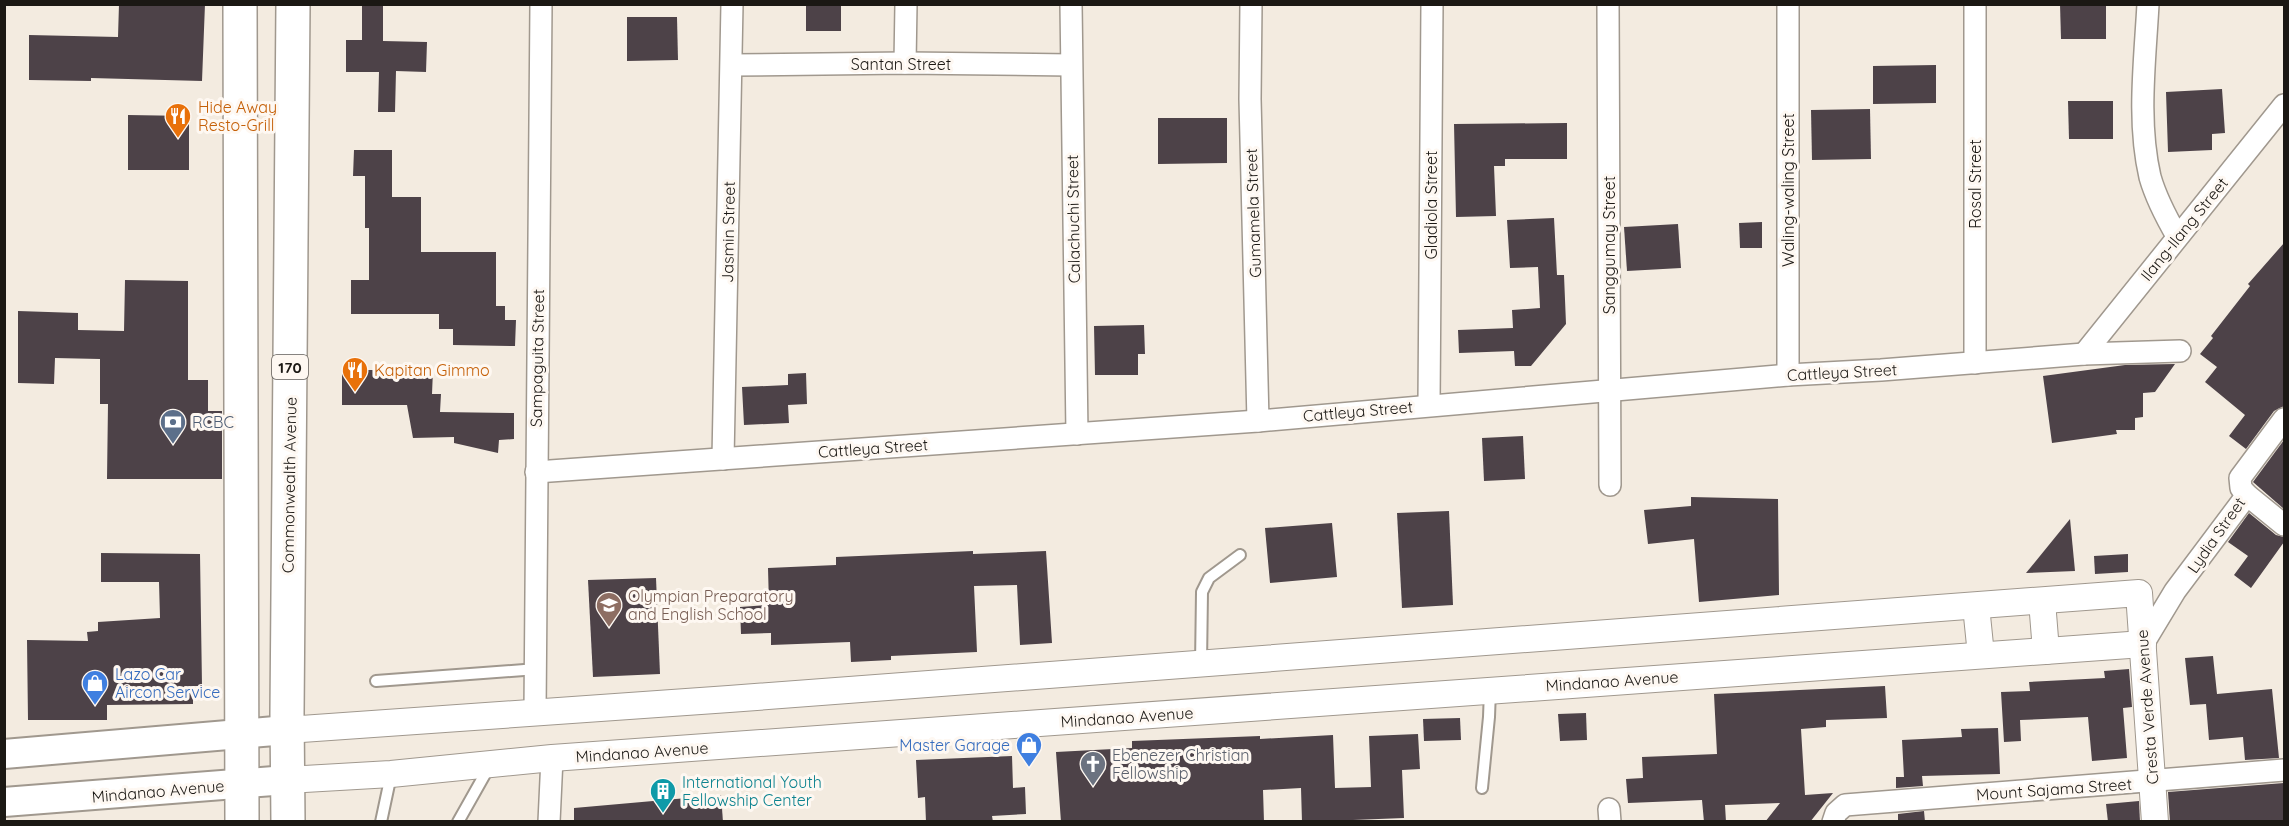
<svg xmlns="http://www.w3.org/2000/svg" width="2289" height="826" font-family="Quicksand,sans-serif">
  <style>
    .building { fill: #4d4248 }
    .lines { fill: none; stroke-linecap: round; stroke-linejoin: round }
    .service-casing { stroke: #a0988e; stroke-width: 14 }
    .minor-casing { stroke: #a0988e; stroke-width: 24 }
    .tertiary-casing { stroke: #a0988e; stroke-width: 28 }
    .secondary-casing { stroke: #a0988e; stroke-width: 32 }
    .primary-casing { stroke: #a0988e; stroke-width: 36 }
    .service { stroke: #fff; stroke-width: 10 }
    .minor { stroke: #fff; stroke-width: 21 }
    .tertiary { stroke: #fff; stroke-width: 26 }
    .secondary { stroke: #fff; stroke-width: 28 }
    .primary { stroke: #fff; stroke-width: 33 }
    .labels { text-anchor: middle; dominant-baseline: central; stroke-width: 6; stroke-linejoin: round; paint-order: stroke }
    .shield { fill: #fef8f2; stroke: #5f5b57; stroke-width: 1.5 }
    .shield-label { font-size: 15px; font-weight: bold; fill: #1b1814 }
    .street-label { font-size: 16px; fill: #1b1814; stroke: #fef8f2 }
    .food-label { font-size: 16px; fill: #c56008; stroke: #fef8f2; text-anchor: start }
    .service-label { font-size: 16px; fill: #4e5e75; stroke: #fef8f2; text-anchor: start }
    .education-label { font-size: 16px; fill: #785e54; stroke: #fef8f2; text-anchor: start }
    .shop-label { font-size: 16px; fill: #366cbe; stroke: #fef8f2; text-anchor: start }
    .worship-label { font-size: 16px; fill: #5b616d; stroke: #fef8f2; text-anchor: start }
    .culture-label { font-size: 16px; fill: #0d838f; stroke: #fef8f2; text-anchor: start }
  </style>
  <rect width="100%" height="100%" fill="#f3ebe0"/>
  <g class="building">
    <polygon points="119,4 205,4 202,81 91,78 91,81 29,80 29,35 118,37"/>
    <polygon points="362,4 383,4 383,41 427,42 426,72 396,71 395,112 378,112 379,72 346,72 346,40 362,40"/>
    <rect x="806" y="4" width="35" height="27"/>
    <polygon points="2060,4 2106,4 2106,39 2061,39"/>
    <polygon points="627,17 677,17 678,60 627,61"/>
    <polygon points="1936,65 1936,103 1873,104 1873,66"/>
    <polygon points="2222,89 2225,133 2212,134 2212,150 2168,152 2166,92"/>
    <polygon points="2068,101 2113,101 2113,139 2069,139"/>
    <polygon points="1870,109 1871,159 1812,160 1811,110"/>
    <polygon points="128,115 189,116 189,170 128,170"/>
    <polygon points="1158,118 1227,118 1227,163 1158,164"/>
    <polygon points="1567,123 1567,159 1505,159 1505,166 1494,166 1496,216 1456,217 1454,124"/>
    <polygon points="354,150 392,150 392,197 421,197 421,252 496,252 496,306 505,306 505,320 516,320 515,346 453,345 453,329 439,329 439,314 351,314 351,280 369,280 369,228 365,228 365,176 353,176"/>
    <polygon points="1554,218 1557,275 1564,275 1566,324 1531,366 1515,366 1514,351 1459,353 1458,330 1513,328 1512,310 1540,308 1538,267 1510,268 1507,220"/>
    <polygon points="1762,222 1762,248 1740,248 1739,223"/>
    <polygon points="1678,224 1681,268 1627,271 1624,227"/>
    <polygon points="2284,243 2284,406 2274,411 2246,449 2229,436 2245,415 2205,382 2217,367 2200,354 2213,338 2211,336 2250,286 2248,284"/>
    <polygon points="125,280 188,281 188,380 208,380 208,411 222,411 222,479 107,479 108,404 100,404 100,359 55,358 54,384 18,383 18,311 78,313 78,330 124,331"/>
    <polygon points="1144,325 1145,354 1138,354 1138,375 1095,375 1094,326"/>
    <polygon points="2175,364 2155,392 2143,393 2143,417 2135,418 2135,430 2116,430 2117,434 2052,443 2043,376 2125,365"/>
    <polygon points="342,370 433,370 432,394 441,394 440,412 514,413 514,439 499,440 498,453 454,443 454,437 413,438 407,405 342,405"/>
    <polygon points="806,373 807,404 788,405 789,423 744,425 742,387 788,385 788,374"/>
    <polygon points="1523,436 1525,479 1484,481 1482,438"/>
    <polygon points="2284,440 2284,509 2253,482"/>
    <polygon points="1691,497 1778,499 1779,595 1699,602 1694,539 1648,544 1644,510 1691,506"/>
    <polygon points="1449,511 1453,605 1402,608 1397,513"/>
    <polygon points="2249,513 2276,535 2284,537 2284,542 2251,588 2234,575 2248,556 2228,542"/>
    <polygon points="2070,519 2075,571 2026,573"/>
    <polygon points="1332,523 1337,577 1270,583 1265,528"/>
    <polygon points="973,551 973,554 1046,551 1052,643 1020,645 1017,585 974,586 977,652 891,656 891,660 851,662 850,642 771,645 771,633 741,634 740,607 769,605 768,568 836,565 836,557"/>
    <polygon points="101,553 200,554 202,686 193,686 193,704 107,705 107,720 28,720 27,640 88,641 87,632 98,631 98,622 160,618 159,582 101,582"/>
    <polygon points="2128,554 2128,572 2095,574 2094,556"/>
    <polygon points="656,578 660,674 593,677 588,580"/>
    <polygon points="2213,656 2217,694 2272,689 2279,758 2245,760 2243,737 2209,740 2206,704 2190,705 2185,658"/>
    <polygon points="2129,669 2132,707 2123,708 2127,758 2092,761 2088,717 2020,720 2021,741 2004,742 2001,692 2030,691 2029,682 2105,678 2104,671"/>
    <polygon points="1885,686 1887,718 1826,720 1826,727 1801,729 1805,795 1833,793 1810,822 1765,822 1780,803 1725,805 1726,822 1704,822 1702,800 1628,803 1626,779 1643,778 1642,757 1717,754 1714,694"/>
    <polygon points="1586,713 1587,740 1560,741 1558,714"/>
    <polygon points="1460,718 1461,740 1424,741 1423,719"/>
    <polygon points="1998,728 2000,774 1922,776 1923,786 1896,788 1896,777 1904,777 1902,740 1962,737 1961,729"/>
    <polygon points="1418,734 1420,769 1402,770 1404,818 1302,822 1301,788 1263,790 1264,822 1061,822 1056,752 1132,748 1132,741 1260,736 1260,739 1333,735 1335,788 1371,787 1369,736"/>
    <polygon points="1012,756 1013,788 1025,787 1026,814 992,816 993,822 926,822 925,797 918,798 916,760"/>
    <polygon points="2284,783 2284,822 2170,822 2168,792"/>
    <polygon points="721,795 723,822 574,822 574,808"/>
    <polygon points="2139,801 2140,822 2108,822 2106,804"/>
    <polygon points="1924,811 1925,822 1898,822 1898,814"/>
  </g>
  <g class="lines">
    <g class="service-casing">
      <g id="service">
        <polyline points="1201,664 1202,592 1209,578 1240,555"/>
        <polyline points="376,681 537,669"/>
        <polyline points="1482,788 1489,717 1490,690"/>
        <polyline points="381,822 391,775"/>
        <polyline points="458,822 489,767"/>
      </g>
    </g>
    <g class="minor-casing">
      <g id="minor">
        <polyline points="1071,4 1077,434"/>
        <polyline points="1251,4 1250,99 1258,421"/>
        <polyline points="1608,4 1610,485"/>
        <polyline points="1788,4 1788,375"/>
        <polyline points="1975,4 1975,363"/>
        <path d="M2148,4c-3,57 -11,117 2,173 6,21 16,40 27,59"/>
        <polyline points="905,63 906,4"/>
        <polyline points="732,65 905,63 1071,65"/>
        <polyline points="2084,354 2284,105"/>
        <polyline points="1429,405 1432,4"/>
        <polyline points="2284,419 2240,478 2241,488 2247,495 2284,525"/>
        <polyline points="723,459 732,4"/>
        <polyline points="536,472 1258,421 1788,375 1881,370 2084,354 2180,351"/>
        <polyline points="2143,644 2175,591 2247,495"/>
        <polyline points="535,712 541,4"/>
        <polyline points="1609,809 1610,822"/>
        <polyline points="549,822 552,758"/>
        <polyline points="1833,822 1836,813 1845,805 2284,770"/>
      </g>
    </g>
    <g class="tertiary-casing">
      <g id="tertiary">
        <polyline points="2042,601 2046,651"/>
        <polyline points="1976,606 1981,655"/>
        <polyline points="287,730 729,699 2139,593 2155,822"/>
        <polyline points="287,780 391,774 552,758 2143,644"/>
      </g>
    </g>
    <g class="secondary-casing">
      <g id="secondary">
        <polyline points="4,754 287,730"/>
        <polyline points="4,802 287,780"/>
      </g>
    </g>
    <g class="primary-casing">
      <g id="primary">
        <polyline points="240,4 242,822"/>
        <polyline points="288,822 287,714 293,4"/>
      </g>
    </g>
    <use href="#service" class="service"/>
    <use href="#minor" class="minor"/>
    <use href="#tertiary" class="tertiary"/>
    <use href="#secondary" class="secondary"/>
    <use href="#primary" class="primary"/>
  </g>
  <defs>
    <g id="restaurant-pin" transform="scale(1.35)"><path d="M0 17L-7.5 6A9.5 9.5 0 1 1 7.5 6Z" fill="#e8710a" stroke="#fef8f2"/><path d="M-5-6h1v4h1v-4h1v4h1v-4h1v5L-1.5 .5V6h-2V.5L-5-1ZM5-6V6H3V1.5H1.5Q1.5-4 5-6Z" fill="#fff"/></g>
    <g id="bank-pin" transform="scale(1.35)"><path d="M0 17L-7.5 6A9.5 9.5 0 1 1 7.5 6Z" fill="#5c6f8a" stroke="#fef8f2"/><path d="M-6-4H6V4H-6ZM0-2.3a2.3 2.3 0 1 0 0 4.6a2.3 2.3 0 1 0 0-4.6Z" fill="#fff"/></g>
    <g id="school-pin" transform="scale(1.35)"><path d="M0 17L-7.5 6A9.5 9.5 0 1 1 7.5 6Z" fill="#8d6e63" stroke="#fef8f2"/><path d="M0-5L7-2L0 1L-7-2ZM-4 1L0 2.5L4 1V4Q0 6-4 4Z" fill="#fff"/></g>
    <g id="shop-pin" transform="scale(1.35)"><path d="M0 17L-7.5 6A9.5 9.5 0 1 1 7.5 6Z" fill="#3f7fe0" stroke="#fef8f2"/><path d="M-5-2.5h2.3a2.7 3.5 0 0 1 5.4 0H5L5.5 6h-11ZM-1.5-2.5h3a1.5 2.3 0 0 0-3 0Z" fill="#fff"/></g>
    <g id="church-pin" transform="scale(1.35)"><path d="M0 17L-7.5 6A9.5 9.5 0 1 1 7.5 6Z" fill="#6b7280" stroke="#fef8f2"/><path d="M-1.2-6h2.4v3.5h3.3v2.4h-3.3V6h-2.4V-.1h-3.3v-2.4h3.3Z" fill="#fff"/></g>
    <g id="building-pin" transform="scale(1.35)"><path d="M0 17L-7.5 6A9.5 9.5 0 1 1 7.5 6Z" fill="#0f9aa8" stroke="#fef8f2"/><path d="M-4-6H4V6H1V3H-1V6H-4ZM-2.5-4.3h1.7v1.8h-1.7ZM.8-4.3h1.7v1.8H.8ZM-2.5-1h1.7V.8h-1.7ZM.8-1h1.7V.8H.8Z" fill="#fff"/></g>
  </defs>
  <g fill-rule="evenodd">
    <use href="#restaurant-pin" x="178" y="116"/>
    <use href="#restaurant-pin" x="355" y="370"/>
    <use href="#bank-pin" x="173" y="422"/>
    <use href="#school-pin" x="609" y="605"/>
    <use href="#shop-pin" x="95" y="683"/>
    <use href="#shop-pin" x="1029" y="745"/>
    <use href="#church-pin" x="1093" y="764"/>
    <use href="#building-pin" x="663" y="791"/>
  </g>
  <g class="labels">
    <rect class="shield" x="272" y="355" width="36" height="24" rx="4.5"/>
    <g class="shield-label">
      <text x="290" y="367">170</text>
    </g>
    <g class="street-label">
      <text x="901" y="64">Santan Street</text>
      <text transform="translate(1975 184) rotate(-90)">Rosal Street</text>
      <text transform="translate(1788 190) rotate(-90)">Waling-waling Street</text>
      <text transform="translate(1431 205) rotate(-90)">Gladiola Street</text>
      <text transform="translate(1253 213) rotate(-92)">Gumamela Street</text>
      <text transform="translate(1073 219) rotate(-91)">Calachuchi Street</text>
      <text transform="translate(2184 229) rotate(-51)">Ilang-Ilang Street</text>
      <text transform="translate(728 232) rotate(-89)">Jasmin Street</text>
      <text transform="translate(1609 245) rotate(-90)">Sanggumay Street</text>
      <text transform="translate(537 358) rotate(-89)">Sampaguita Street</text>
      <text transform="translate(1842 372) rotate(-3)">Cattleya Street</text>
      <text transform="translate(1358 411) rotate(-5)">Cattleya Street</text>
      <text transform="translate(873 448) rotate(-4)">Cattleya Street</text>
      <text transform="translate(289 485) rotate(-89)">Commonwealth Avenue</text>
      <text transform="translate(2216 535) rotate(-55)">Lydia Street</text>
      <text transform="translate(1612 681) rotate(-4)">Mindanao Avenue</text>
      <text transform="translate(2147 707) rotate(-94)">Cresta Verde Avenue</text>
      <text transform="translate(1127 717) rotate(-4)">Mindanao Avenue</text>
      <text transform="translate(642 752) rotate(-4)">Mindanao Avenue</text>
      <text transform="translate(2054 789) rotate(-4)">Mount Sajama Street</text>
      <text transform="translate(158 791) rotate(-5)">Mindanao Avenue</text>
    </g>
    <g class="food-label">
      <text x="198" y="107">Hide Away<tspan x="198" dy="18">Resto-Grill</tspan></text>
      <text x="374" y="370">Kapitan Gimmo</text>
    </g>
    <g class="service-label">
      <text x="192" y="422">RCBC</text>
    </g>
    <g class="education-label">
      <text x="628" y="596">Olympian Preparatory<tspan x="628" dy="18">and English School</tspan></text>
    </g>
    <g class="shop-label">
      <text x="115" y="674">Lazo Car<tspan x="115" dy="18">Aircon Service</tspan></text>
      <text x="1010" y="745" text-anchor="end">Master Garage</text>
    </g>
    <g class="worship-label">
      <text x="1112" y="755">Ebenezer Christian<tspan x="1112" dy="18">Fellowship</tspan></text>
    </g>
    <g class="culture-label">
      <text x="682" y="782">International Youth<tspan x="682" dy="18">Fellowship Center</tspan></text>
    </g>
  </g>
  <rect width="2289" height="826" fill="none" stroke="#1b1814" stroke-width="12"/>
</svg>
